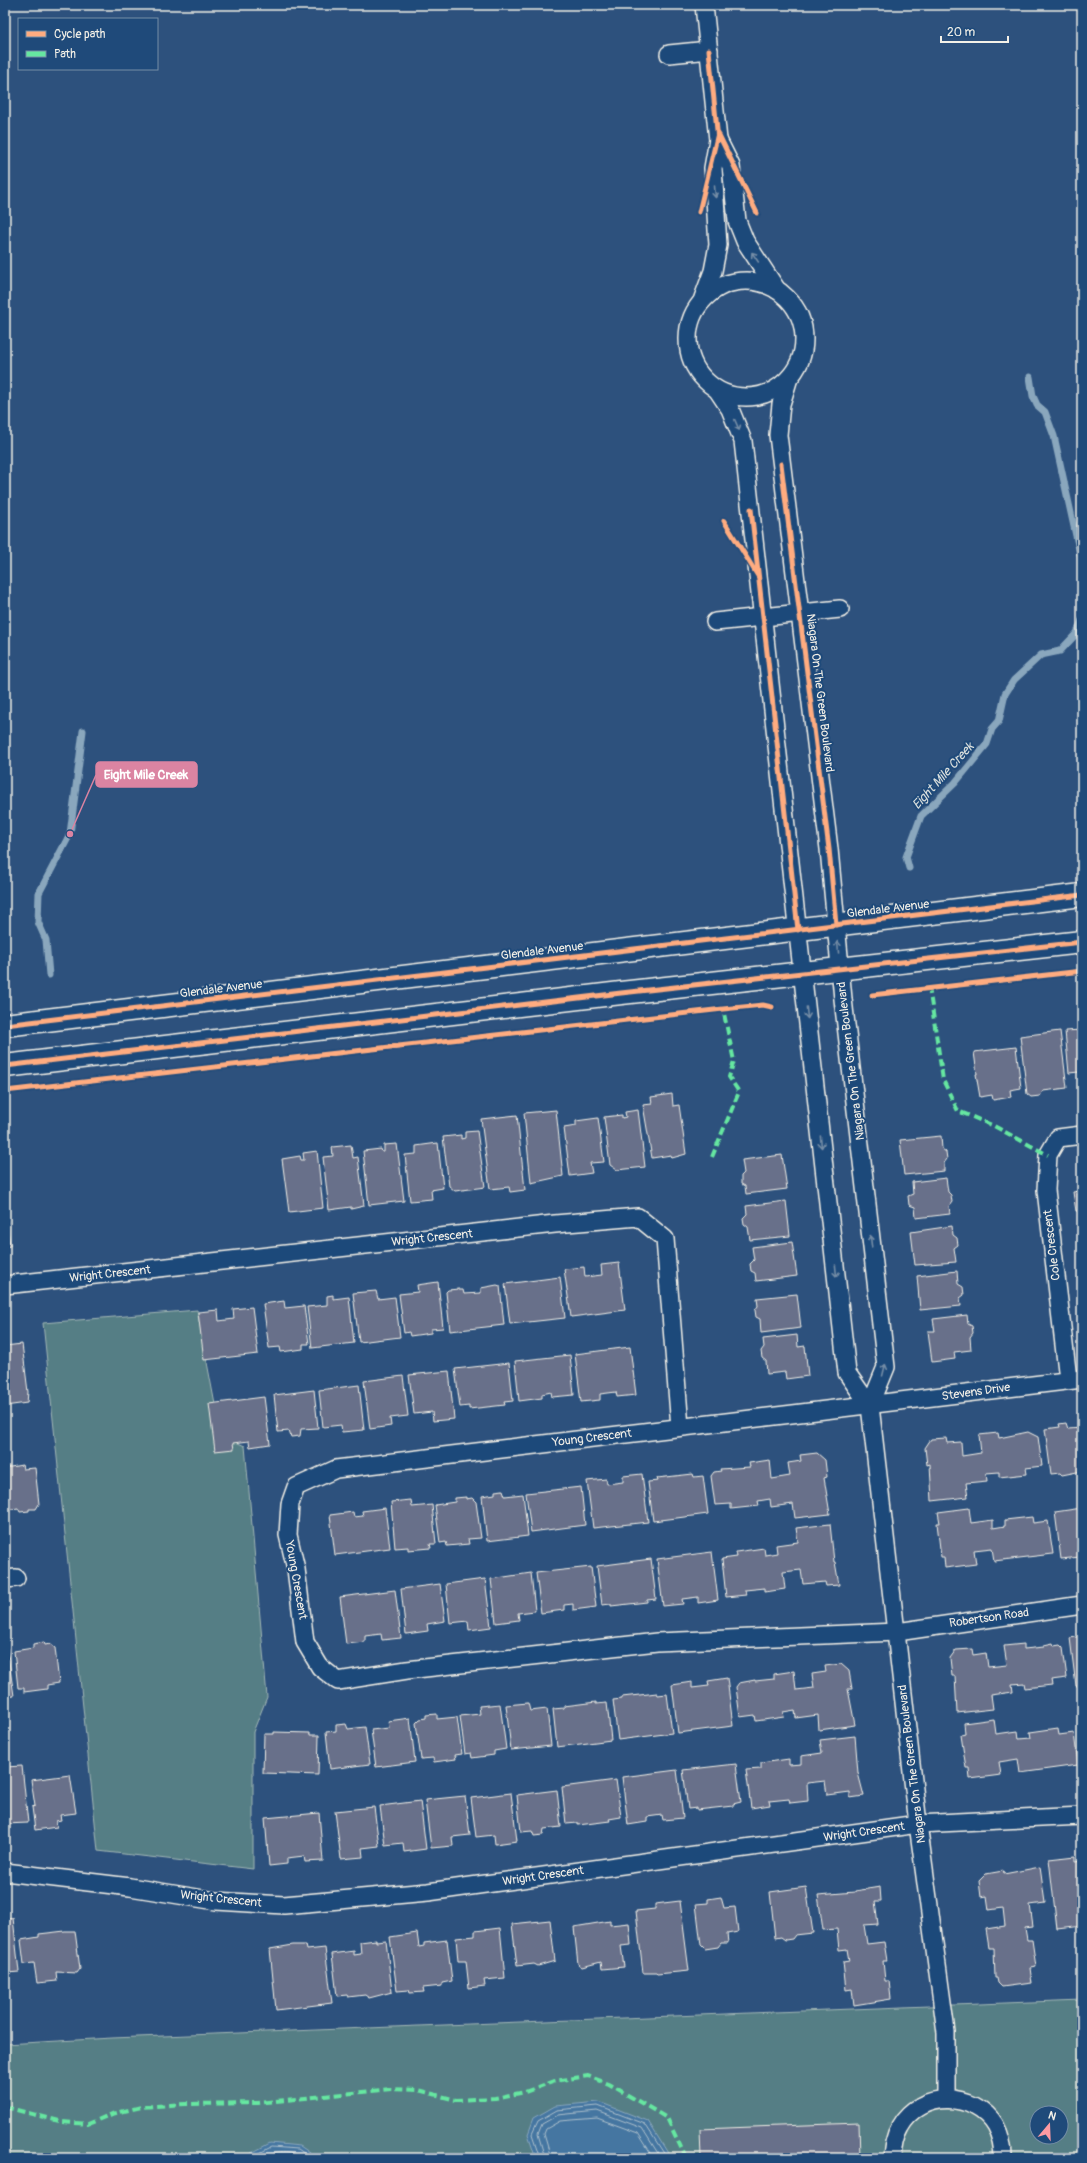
<svg xmlns="http://www.w3.org/2000/svg" width="1087" height="2163" font-family="Pangolin,sans-serif">
  <style>
    .green { fill: #547e85; stroke: #a4b8b6; fill-rule: evenodd }
    .water { fill: #4476a1; stroke: #8aa7bd }
    .lines { fill: none; stroke-linecap: round; stroke-linejoin: round }
    .shore { stroke: #aec0cc; stroke-width: 1 }
    .stream { stroke: #8aa7bd; stroke-width: 7 }
    .building { fill: #676f8a; stroke: #f4f1e8 }
    .minor-casing { stroke: #f4f1e8; stroke-width: 20 }
    .secondary-casing { stroke: #f4f1e8; stroke-width: 25 }
    .minor { stroke: #1f4a7a; stroke-width: 17 }
    .secondary { stroke: #1f4a7a; stroke-width: 22 }
    .quiet { stroke: #66e7a1; stroke-width: 4; stroke-dasharray: 8 4; stroke-linecap: butt }
    .cycleway-casing { stroke: #1f4a7a; stroke-width: 8 }
    .cycleway { stroke: #ffac80; stroke-width: 5 }
    .oneway { stroke: #748da6 }
    .labels { text-anchor: middle; dominant-baseline: central; stroke-width: 4; stroke-linejoin: round; paint-order: stroke }
    .street-label { font-size: 12px; fill: #f4f1e8; stroke: #1f4a7a }
    .water-label { font-size: 13px; font-style: italic; fill: #dadfdd; stroke: #1f4a7a }
    .leader { fill: none; stroke: #db84a2; stroke-width: 1.5 }
    .callout-dot { fill: #db84a2; stroke: #1f4a7a; stroke-width: 1.5 }
    .callout { fill: #db84a2; stroke: #db84a2; stroke-width: 1.5 }
    .callout-label { font-size: 13px; text-anchor: middle; font-weight: bold; fill: #fff }
  </style>
  <rect width="100%" height="100%" fill="#2d517d"/>
  <filter id="ink" filterUnits="userSpaceOnUse"><feTurbulence type="fractalNoise" baseFrequency=".025" numOctaves="2"/><feDisplacementMap in="SourceGraphic" scale="8" xChannelSelector="R" yChannelSelector="G"/><feConvolveMatrix kernelMatrix="1 2 1 2 8 2 1 2 1" color-interpolation-filters="sRGB"/></filter>
  <g filter="url(#ink)">
    <g class="green">
      <polygon points="197,1310 221,1436 245,1446 267,1697 253,1732 253,1869 98,1851 43,1323"/>
      <path d="M1082,2000v158h-1077v-114l107,-6zM1037,2113h24v24h-24z"/>
    </g>
    <g class="water">
      <polygon points="599,2102 648,2121 671,2158 536,2158 528,2134 534,2118 555,2106"/>
      <polygon points="270,2143 300,2146 318,2158 242,2158"/>
    </g>
    <g class="lines">
      <g class="shore">
        <polyline points="250,2158 271,2147 298,2149 311,2158"/>
        <path d="M261,2158c12,-7 29,-8 41,0"/>
        <polyline points="540,2158 532,2134 538,2121 557,2110 598,2106 645,2124 667,2158"/>
        <polyline points="545,2158 538,2134 542,2124 558,2115 597,2111 642,2128 661,2158"/>
        <polyline points="551,2158 544,2134 546,2129 560,2121 597,2118 638,2133 654,2158"/>
      </g>
      <g class="stream">
        <polyline points="1030,377 1033,396 1037,405 1045,412 1054,436 1082,563 1082,575"/>
        <polyline points="909,868 906,857 921,816 955,783 987,744 992,729 999,721 1005,694 1014,680 1041,655 1060,651 1077,633 1082,620"/>
        <polyline points="49,975 46,940 38,922 39,893 70,834 83,731"/>
      </g>
    </g>
    <g class="building">
      <polygon points="1082,1030 1082,1079 1080,1079 1079,1072 1069,1073 1065,1031"/>
      <polygon points="1060,1031 1067,1088 1043,1091 1040,1096 1031,1097 1027,1094 1020,1036"/>
      <polygon points="1016,1047 1021,1088 1010,1090 1011,1097 993,1100 992,1095 980,1097 976,1074 977,1074 974,1052"/>
      <polygon points="672,1094 673,1106 679,1105 686,1154 672,1158 671,1155 652,1158 643,1105 652,1104 651,1097"/>
      <polygon points="556,1110 563,1176 531,1183 524,1113"/>
      <polygon points="638,1110 645,1167 617,1170 610,1165 604,1117 622,1115 622,1118 626,1117 625,1112"/>
      <polygon points="517,1115 525,1190 510,1192 509,1187 490,1189 481,1119"/>
      <polygon points="598,1118 604,1162 590,1163 592,1173 570,1176 564,1128 576,1126 576,1121"/>
      <polygon points="477,1131 485,1187 455,1191 449,1186 443,1137 461,1135 461,1139 465,1138 465,1132"/>
      <polygon points="941,1136 942,1149 946,1152 947,1159 944,1163 944,1171 904,1175 900,1140"/>
      <polygon points="438,1143 443,1188 431,1190 432,1199 410,1201 405,1155 416,1154 416,1146"/>
      <polygon points="397,1144 404,1201 369,1205 363,1151 381,1149 382,1152 384,1152 384,1145"/>
      <polygon points="351,1145 353,1158 358,1157 364,1206 351,1209 351,1207 329,1210 323,1157 333,1156 332,1147"/>
      <polygon points="317,1151 323,1208 289,1212 282,1159 300,1156 301,1160 304,1160 303,1153"/>
      <polygon points="782,1155 787,1189 746,1194 745,1186 741,1184 741,1176 744,1173 742,1160"/>
      <polygon points="946,1178 948,1192 951,1195 952,1202 949,1206 950,1214 916,1218 915,1207 909,1205 908,1196 913,1194 912,1182"/>
      <polygon points="1082,1191 1082,1211 1076,1211 1073,1192"/>
      <polygon points="786,1201 790,1236 750,1240 748,1227 744,1224 743,1218 747,1214 746,1206"/>
      <polygon points="5,1203 10,1246 5,1247"/>
      <polygon points="952,1226 953,1235 957,1238 958,1245 954,1248 956,1262 915,1265 911,1232"/>
      <polygon points="792,1242 797,1276 756,1281 755,1273 751,1271 750,1264 754,1260 752,1247"/>
      <polygon points="619,1263 625,1310 571,1317 564,1269 584,1267 585,1277 602,1275 601,1265"/>
      <polygon points="957,1271 958,1284 963,1287 964,1295 960,1298 961,1306 920,1310 917,1276"/>
      <polygon points="560,1277 565,1318 510,1324 505,1284"/>
      <polygon points="438,1282 443,1328 431,1329 431,1333 410,1336 409,1332 404,1333 399,1294 418,1292 417,1285"/>
      <polygon points="497,1285 500,1286 504,1325 450,1331 446,1292 448,1290 459,1289 459,1290 463,1290 464,1294 481,1293 481,1288"/>
      <polygon points="376,1291 378,1299 395,1297 400,1337 359,1342 353,1293"/>
      <polygon points="797,1294 801,1328 761,1333 760,1319 756,1317 755,1310 758,1306 757,1298"/>
      <polygon points="333,1295 333,1299 349,1297 354,1343 312,1348 307,1307 327,1305 327,1296"/>
      <polygon points="284,1301 285,1308 304,1306 309,1344 303,1344 303,1349 281,1352 280,1347 269,1348 263,1304"/>
      <polygon points="252,1307 258,1354 204,1360 198,1312 218,1310 219,1321 234,1319 233,1309"/>
      <polygon points="967,1315 968,1324 972,1326 973,1333 970,1337 971,1350 954,1352 955,1359 932,1362 928,1331 935,1331 933,1319"/>
      <polygon points="797,1335 798,1347 805,1346 808,1376 786,1379 785,1372 767,1374 766,1361 762,1358 761,1351 764,1347 763,1339"/>
      <polygon points="22,1344 28,1392 27,1403 5,1406 5,1346"/>
      <polygon points="630,1347 636,1395 617,1397 616,1392 600,1394 600,1400 581,1402 575,1354"/>
      <polygon points="570,1355 574,1395 552,1397 551,1392 542,1394 542,1398 519,1401 515,1361"/>
      <polygon points="509,1363 513,1401 504,1402 505,1405 469,1409 469,1406 460,1407 455,1369"/>
      <polygon points="449,1371 454,1419 433,1421 432,1412 414,1414 409,1375"/>
      <polygon points="403,1376 408,1416 390,1418 391,1426 370,1429 364,1381"/>
      <polygon points="359,1385 364,1430 342,1432 341,1425 323,1427 319,1390"/>
      <polygon points="314,1390 318,1428 301,1429 300,1436 291,1437 289,1431 278,1432 274,1395"/>
      <polygon points="264,1397 270,1444 250,1447 249,1441 233,1443 234,1449 215,1451 209,1404"/>
      <polygon points="1066,1423 1068,1429 1082,1428 1082,1471 1062,1475 1060,1473 1051,1474 1045,1429 1060,1427 1059,1424"/>
      <polygon points="1028,1432 1038,1437 1042,1466 1026,1468 1027,1474 999,1477 999,1472 986,1473 987,1481 966,1483 968,1497 932,1501 930,1464 927,1465 925,1448 931,1439 946,1438 947,1443 961,1442 962,1456 981,1453 979,1435 998,1433 999,1438"/>
      <polygon points="817,1453 825,1460 827,1477 824,1478 830,1514 795,1518 793,1504 771,1507 770,1499 758,1501 759,1506 731,1509 731,1504 715,1505 711,1476 714,1472 721,1471 720,1469 750,1467 749,1463 770,1460 772,1479 790,1476 788,1463 801,1461 800,1455"/>
      <polygon points="22,1465 23,1469 35,1468 39,1504 36,1509 29,1509 29,1511 20,1512 18,1508 5,1510 5,1468"/>
      <polygon points="642,1474 648,1522 593,1528 587,1481 606,1479 607,1484 623,1482 623,1476"/>
      <polygon points="693,1474 694,1477 703,1476 708,1514 653,1521 648,1482 658,1481 657,1478"/>
      <polygon points="581,1487 585,1525 531,1532 526,1493"/>
      <polygon points="503,1490 505,1496 523,1494 528,1536 487,1541 482,1496 495,1494 495,1491"/>
      <polygon points="466,1497 466,1499 472,1498 476,1502 481,1538 468,1539 469,1544 447,1546 446,1542 440,1543 435,1505 455,1502 455,1498"/>
      <polygon points="411,1500 412,1507 432,1505 436,1544 430,1544 431,1548 408,1550 408,1547 395,1548 391,1502"/>
      <polygon points="385,1508 390,1548 335,1555 330,1515 353,1512 354,1517 363,1516 362,1511"/>
      <polygon points="969,1508 971,1523 993,1520 993,1528 1005,1526 1005,1520 1032,1517 1033,1523 1048,1521 1053,1554 994,1561 992,1548 974,1550 976,1564 945,1568 944,1557 941,1557 937,1523 940,1523 938,1512"/>
      <polygon points="1082,1508 1082,1551 1079,1551 1080,1557 1061,1559 1055,1512"/>
      <polygon points="830,1524 834,1562 835,1562 839,1585 826,1586 825,1582 803,1584 801,1570 783,1572 785,1589 765,1592 765,1588 745,1590 746,1595 726,1597 722,1559 737,1557 736,1552 764,1548 765,1555 777,1553 776,1545 798,1542 796,1528"/>
      <polygon points="712,1552 718,1600 698,1603 698,1597 682,1599 683,1604 663,1606 657,1559"/>
      <polygon points="651,1559 656,1599 647,1600 647,1602 611,1606 611,1604 602,1605 597,1566"/>
      <polygon points="591,1567 596,1607 573,1610 573,1604 564,1605 564,1610 541,1613 536,1573"/>
      <polygon points="531,1573 535,1611 518,1613 519,1620 496,1623 491,1579"/>
      <polygon points="485,1579 491,1627 469,1630 468,1621 450,1623 446,1584"/>
      <polygon points="440,1584 445,1621 427,1624 428,1631 406,1634 401,1589"/>
      <polygon points="395,1590 401,1638 382,1640 381,1634 365,1636 365,1642 346,1644 340,1597"/>
      <polygon points="1082,1636 1082,1685 1076,1686 1070,1638"/>
      <polygon points="44,1642 45,1645 50,1644 55,1648 59,1683 47,1685 47,1689 24,1692 24,1688 18,1688 14,1651 33,1648 33,1644"/>
      <polygon points="1053,1643 1054,1646 1060,1645 1063,1648 1067,1678 1051,1680 1052,1685 1025,1688 1024,1683 1012,1684 1013,1692 991,1695 993,1709 957,1713 955,1676 952,1676 950,1658 956,1650 972,1649 973,1655 986,1653 988,1667 1007,1665 1004,1646 1024,1644 1024,1649 1044,1647 1044,1645"/>
      <polygon points="7,1648 14,1696 5,1697 5,1649"/>
      <polygon points="841,1664 849,1671 852,1689 848,1689 855,1725 819,1730 818,1715 796,1718 795,1710 783,1712 784,1717 756,1721 755,1715 740,1717 736,1687 739,1683 755,1680 755,1681 774,1679 774,1674 794,1671 796,1690 814,1688 812,1674 826,1672 825,1666"/>
      <polygon points="727,1678 733,1726 678,1733 672,1685 692,1682 692,1688 709,1686 708,1681"/>
      <polygon points="657,1693 658,1695 667,1694 672,1733 618,1740 613,1700 622,1699 622,1697"/>
      <polygon points="596,1702 596,1704 607,1703 611,1740 557,1747 553,1709 564,1708 564,1706"/>
      <polygon points="528,1703 530,1711 547,1709 551,1746 511,1750 506,1705"/>
      <polygon points="500,1704 506,1749 494,1751 494,1755 472,1758 471,1753 465,1754 460,1716 480,1714 479,1706"/>
      <polygon points="437,1714 437,1719 457,1717 462,1754 455,1755 456,1759 434,1762 433,1758 421,1759 416,1723 420,1719 426,1718 426,1715"/>
      <polygon points="410,1718 415,1762 376,1767 371,1730 389,1728 388,1721"/>
      <polygon points="994,1719 996,1734 1018,1731 1019,1739 1031,1738 1030,1732 1058,1728 1059,1735 1074,1733 1078,1765 1020,1773 1018,1759 999,1762 1001,1775 970,1779 969,1768 966,1768 961,1735 965,1734 964,1723"/>
      <polygon points="346,1724 348,1729 365,1727 370,1764 330,1769 326,1732 336,1731 336,1725"/>
      <polygon points="274,1732 310,1733 310,1735 319,1735 318,1775 263,1773 264,1734 274,1734"/>
      <polygon points="855,1736 858,1773 864,1796 850,1798 850,1792 827,1795 825,1781 807,1783 808,1801 790,1803 789,1799 769,1801 770,1805 751,1808 746,1770 761,1769 761,1763 789,1759 789,1765 801,1764 801,1756 822,1753 820,1740"/>
      <polygon points="736,1764 741,1802 733,1804 733,1806 697,1810 697,1808 688,1809 683,1770"/>
      <polygon points="22,1766 28,1823 5,1824 5,1767"/>
      <polygon points="677,1770 683,1818 663,1820 662,1815 647,1817 647,1822 628,1825 622,1777"/>
      <polygon points="70,1775 76,1813 60,1815 61,1820 56,1821 57,1827 35,1830 32,1807 35,1806 31,1780"/>
      <polygon points="616,1780 621,1817 609,1819 610,1821 578,1825 578,1823 566,1824 562,1787"/>
      <polygon points="557,1790 561,1827 544,1829 543,1835 534,1836 532,1831 521,1832 517,1795"/>
      <polygon points="511,1793 517,1841 495,1844 494,1835 476,1837 471,1798"/>
      <polygon points="465,1796 470,1835 452,1837 453,1846 431,1848 425,1800"/>
      <polygon points="420,1801 426,1849 404,1852 403,1843 385,1845 380,1806"/>
      <polygon points="374,1807 379,1846 362,1848 363,1857 341,1859 335,1811"/>
      <polygon points="319,1813 323,1861 305,1862 304,1856 287,1858 287,1864 269,1866 265,1818"/>
      <polygon points="1075,1856 1075,1861 1082,1860 1082,1926 1057,1929 1049,1859"/>
      <polygon points="1040,1867 1045,1903 1030,1905 1033,1927 1025,1928 1027,1940 1032,1940 1036,1967 1030,1968 1032,1983 1002,1987 998,1983 997,1978 995,1978 994,1948 989,1948 986,1929 1005,1926 1003,1908 989,1910 987,1896 981,1897 979,1881 986,1874 1003,1871 1004,1874"/>
      <polygon points="806,1887 813,1933 795,1935 792,1939 785,1940 781,1937 775,1938 770,1892"/>
      <polygon points="880,1887 881,1901 875,1901 878,1924 864,1925 867,1944 884,1942 887,1961 883,1961 885,1981 889,1981 891,1999 854,2005 852,1989 846,1990 843,1962 849,1961 847,1949 839,1950 837,1929 823,1930 818,1895 855,1892 855,1891"/>
      <polygon points="721,1897 724,1908 735,1907 738,1932 727,1934 728,1943 721,1943 718,1947 705,1949 701,1945 696,1904 708,1903 708,1899"/>
      <polygon points="680,1901 689,1971 657,1974 656,1973 643,1973 636,1911 655,1909 655,1904"/>
      <polygon points="13,1918 19,1972 7,1973 5,1975 5,1919"/>
      <polygon points="550,1920 555,1961 538,1966 534,1964 517,1966 512,1924"/>
      <polygon points="610,1921 610,1925 629,1923 631,1945 621,1946 624,1967 602,1969 601,1962 582,1967 578,1964 574,1927"/>
      <polygon points="500,1928 505,1978 484,1980 485,1986 469,1988 466,1961 458,1961 456,1938 475,1936 475,1931"/>
      <polygon points="65,1931 75,1931 80,1969 77,1973 56,1972 57,1981 37,1983 34,1963 24,1964 21,1940 39,1937 39,1934"/>
      <polygon points="417,1933 419,1947 424,1946 424,1943 447,1940 452,1981 442,1983 442,1986 423,1988 424,1992 410,1993 409,1990 397,1991 390,1937"/>
      <polygon points="376,1940 376,1942 386,1941 392,1992 369,1998 365,1995 348,1997 347,1995 337,1996 332,1954 354,1951 354,1955 361,1954 360,1942"/>
      <polygon points="293,1945 306,1945 307,1950 325,1948 332,2003 276,2010 270,1949"/>
      <polygon points="859,2123 860,2158 701,2158 700,2129"/>
    </g>
    <g class="lines">
      <g class="minor-casing">
        <g id="minor">
          <polyline points="669,54 709,50"/>
          <polyline points="718,140 731,166 737,221 745,241 777,290"/>
          <circle cx="746" cy="339" r="58"/>
          <polyline points="703,298 713,271 718,245 713,168 718,140 704,5"/>
          <polyline points="788,381 781,404 778,435 829,849 843,999 886,1367 870,1406 918,1824 946,2032 946,2099"/>
          <polyline points="718,391 730,409 743,441 847,1373 870,1406"/>
          <polyline points="715,622 840,609"/>
          <polyline points="5,1285 555,1224 638,1217 665,1239 680,1427"/>
          <polyline points="1068,1379 1046,1190 1048,1155 1058,1138 1082,1135"/>
          <polyline points="1082,1379 336,1469 296,1487 290,1504 288,1535 296,1569 305,1642 320,1667 338,1681 407,1670 657,1642 897,1632 1082,1605"/>
          <polyline points="5,1579 16,1578"/>
          <polyline points="5,1872 130,1887 216,1901 284,1905 428,1892 918,1824 1082,1816"/>
          <path d="M892,2158c1,-12 2,-22 8,-32 20,-36 75,-34 95,-1 6,11 8,22 8,33"/>
        </g>
      </g>
      <g class="secondary-casing">
        <g id="secondary">
          <polyline points="5,1025 1082,895"/>
          <polyline points="5,1066 621,993 1082,942"/>
        </g>
      </g>
      <use href="#minor" class="minor"/>
      <use href="#secondary" class="secondary"/>
      <g class="quiet">
        <polyline points="929,987 943,1080 958,1111 994,1126 1048,1155"/>
        <polyline points="712,1157 739,1092 729,1077 734,1061 723,1009"/>
        <polyline points="5,2107 63,2122 88,2124 112,2114 141,2107 185,2104 258,2103 391,2089 418,2090 456,2100 495,2098 525,2092 555,2081 588,2076 609,2084 667,2118 686,2158"/>
      </g>
      <g class="cycleway-casing">
        <g id="cycleway">
          <polyline points="709,50 718,140"/>
          <polyline points="718,133 757,213"/>
          <polyline points="699,212 718,133"/>
          <polyline points="781,464 829,849 836,925"/>
          <polyline points="751,509 798,930"/>
          <polyline points="724,521 758,576"/>
          <polyline points="872,995 1082,971"/>
          <polyline points="5,1025 1082,895"/>
          <polyline points="5,1066 621,993 1082,942"/>
          <polyline points="5,1091 723,1009 763,1005 772,1007"/>
        </g>
      </g>
      <use href="#cycleway" class="cycleway"/>
    </g>
    <defs><path id="oneway-shaft" d="M-6 0H5M1.5-3L5.5 0L1.5 3" fill="none" stroke-width="1.6" stroke-linecap="round" stroke-linejoin="round"/></defs>
    <g class="oneway">
      <use href="#oneway-shaft" transform="translate(715 192) rotate(85)"/>
      <use href="#oneway-shaft" transform="translate(755 257) rotate(-124)"/>
      <use href="#oneway-shaft" transform="translate(737 425) rotate(67)"/>
      <use href="#oneway-shaft" transform="translate(838 947) rotate(-95)"/>
      <use href="#oneway-shaft" transform="translate(807 1013) rotate(84)"/>
      <use href="#oneway-shaft" transform="translate(821 1142) rotate(84)"/>
      <use href="#oneway-shaft" transform="translate(871 1241) rotate(-97)"/>
      <use href="#oneway-shaft" transform="translate(836 1271) rotate(84)"/>
      <use href="#oneway-shaft" transform="translate(884 1370) rotate(-76)"/>
    </g>
  </g>
  <g class="labels">
    <g class="street-label">
      <text transform="translate(820 693) rotate(83)">Niagara On The Green Boulevard</text>
      <text transform="translate(888 909) rotate(-7)">Glendale Avenue</text>
      <text transform="translate(542 951) rotate(-7)">Glendale Avenue</text>
      <text transform="translate(221 989) rotate(-7)">Glendale Avenue</text>
      <text transform="translate(851 1061) rotate(-97)">Niagara On The Green Boulevard</text>
      <text transform="translate(432 1238) rotate(-6)">Wright Crescent</text>
      <text transform="translate(1052 1245) rotate(-97)">Cole Crescent</text>
      <text transform="translate(110 1274) rotate(-6)">Wright Crescent</text>
      <text transform="translate(976 1392) rotate(-8)">Stevens Drive</text>
      <text transform="translate(592 1438) rotate(-7)">Young Crescent</text>
      <text transform="translate(296 1580) rotate(80)">Young Crescent</text>
      <text transform="translate(989 1618) rotate(-8)">Robertson Road</text>
      <text transform="translate(912 1764) rotate(-97)">Niagara On The Green Boulevard</text>
      <text transform="translate(864 1832) rotate(-8)">Wright Crescent</text>
      <text transform="translate(543 1876) rotate(-8)">Wright Crescent</text>
      <text transform="translate(221 1899) rotate(6)">Wright Crescent</text>
    </g>
    <g class="water-label">
      <text transform="translate(943 776) rotate(-48)">Eight Mile Creek</text>
    </g>
  </g>
  <path class="leader" d="M70 834L96 775"/>
  <circle class="callout-dot" cx="70" cy="834" r="4"/>
  <rect class="callout" x="96" y="762" width="101" height="25" rx="4"/>
  <g class="callout-label">
    <text x="146" y="779">Eight Mile Creek</text>
  </g>
  <rect width="1087" height="2163" fill="none" stroke="#1f4a7a" stroke-width="20"/>
  <rect x="10" y="10" width="1067" height="2143" fill="none" stroke="#f4f1e8" stroke-width="1.5" filter="url(#ink)"/>
  <rect x="18" y="18" width="140" height="52" fill="#1f4a7a" stroke="#748da6"/>
  <rect x="26" y="31" width="20" height="6" fill="#ffac80" stroke="#748da6"/>
  <text x="54" y="38" font-size="12" fill="#f4f1e8">Cycle path</text>
  <rect x="26" y="51" width="20" height="6" fill="#66e7a1" stroke="#748da6"/>
  <text x="54" y="58" font-size="12" fill="#f4f1e8">Path</text>
  <g transform="translate(1049 2125) rotate(19)"><circle r="19" fill="#1f4a7a" stroke="#748da6"/>
  <path d="M0-3L7 15L0 10L-7 15Z" fill="#ff9aa2"/>
  <text y="-6" font-size="11" font-weight="bold" text-anchor="middle" fill="#f4f1e8">N</text>
  </g>
  <path d="M941 36v6h67v-6" fill="none" stroke="#f4f1e8" stroke-width="2"/>
  <text x="947" y="36" font-size="12" fill="#f4f1e8" stroke="#1f4a7a" stroke-width="3" paint-order="stroke">20 m</text>
</svg>
